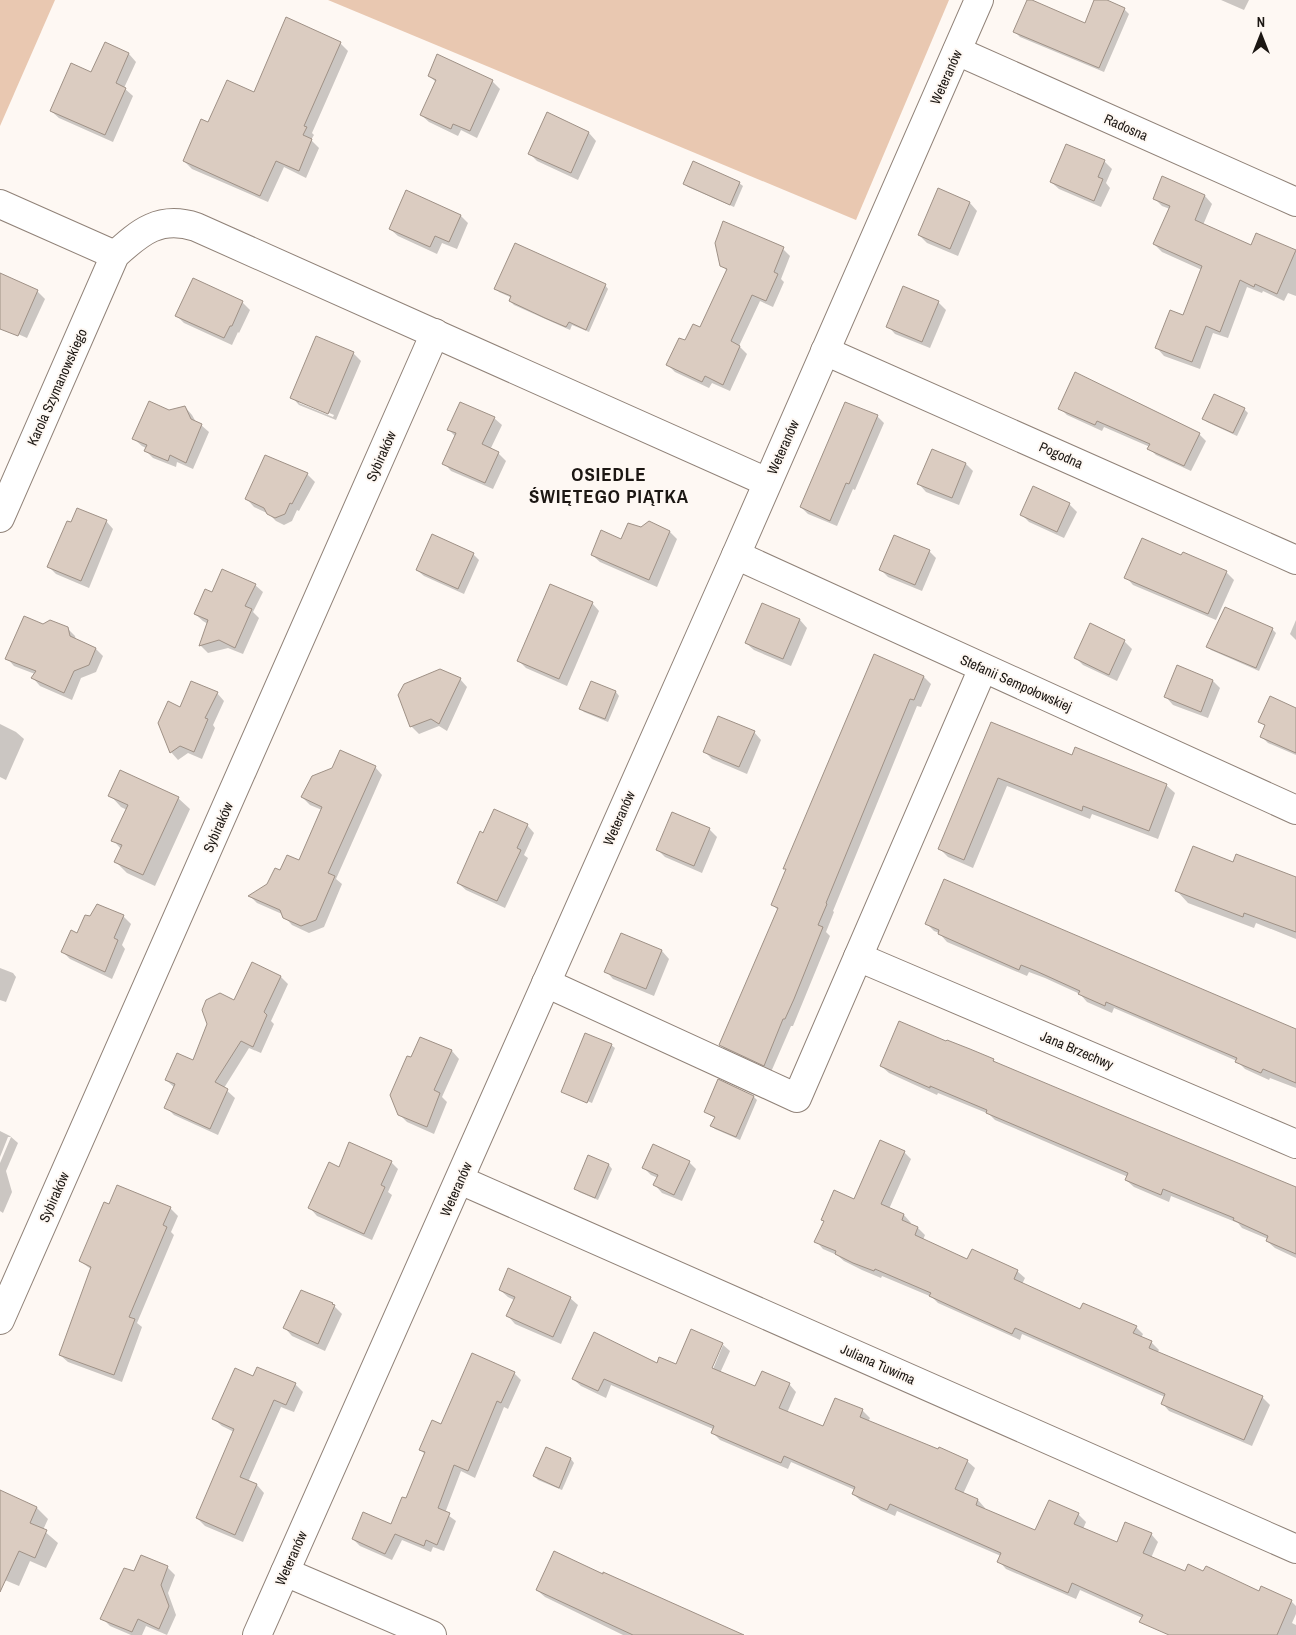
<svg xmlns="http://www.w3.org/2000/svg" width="1296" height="1635" font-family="'Archivo Narrow',sans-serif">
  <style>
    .green { fill: #e9c8b1 }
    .shadow { fill: #0003; fill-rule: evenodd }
    .building { fill: #dbccc1; stroke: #9f9186 }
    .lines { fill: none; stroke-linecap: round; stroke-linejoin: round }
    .minor-casing { stroke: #908278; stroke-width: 30 }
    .minor { stroke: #fff; stroke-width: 28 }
    .labels { text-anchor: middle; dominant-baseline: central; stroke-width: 4; stroke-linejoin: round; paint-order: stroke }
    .street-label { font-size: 14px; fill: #1c1713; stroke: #fef8f3 }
    .district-label { font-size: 19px; font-weight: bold; letter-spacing: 1px; fill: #1c1713; stroke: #fef8f3 }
  </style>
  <rect width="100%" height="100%" fill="#fef8f3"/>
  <g class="green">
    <polygon points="0,0 55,0 0,126"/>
    <polygon points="328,0 949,0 856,220"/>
  </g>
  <g class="shadow">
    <polygon points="1028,0 1085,25 1095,0 1103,0 1124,9 1129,14 1104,72 1020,37 1015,32"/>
    <polygon points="1221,0 1249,0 1244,10"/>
    <polygon points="340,43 348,51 312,133 314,135 311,140 319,148 306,178 284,167 268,202 192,169 184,161 208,124 255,94"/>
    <polygon points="129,54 136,62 124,88 133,96 113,142 59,118 51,111 92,74"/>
    <polygon points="429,76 492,81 500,89 477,138 461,130 458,136 429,122 421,115 436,82"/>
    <polygon points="547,114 589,133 596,141 578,180 537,161 529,153"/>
    <polygon points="1104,161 1112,169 1106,183 1110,188 1101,207 1059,189 1051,182"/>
    <polygon points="1163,178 1205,196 1212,204 1203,225 1252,246 1296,252 1296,296 1288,293 1284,301 1263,291 1262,293 1247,287 1228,338 1213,333 1200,369 1164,356 1157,348 1184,317 1202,270 1162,252 1154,244 1170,209 1162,206 1154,198"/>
    <polygon points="739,183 743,186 734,207 688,187 684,184"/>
    <polygon points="939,190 970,203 977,211 958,256 927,243 919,235"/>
    <polygon points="406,192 461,216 468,223 457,249 442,243 437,254 398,236 390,229"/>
    <polygon points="783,249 790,256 781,279 784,282 773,307 760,301 739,346 747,354 730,391 712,383 709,388 675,372 668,365 686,342 701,329 727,271 722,265"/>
    <polygon points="0,280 37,291 45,299 27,338 0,326"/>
    <polygon points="605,285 608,289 589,332 572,325 570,330 514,305 510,301 512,298 499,292 496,288"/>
    <polygon points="242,302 250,310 239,333 238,332 232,345 184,323 177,316"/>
    <polygon points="938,302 946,310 930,348 895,334 888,326"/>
    <path d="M317,338l36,15 8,8 -25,59 -37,-15 -7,-8zM299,400l35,15 -1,2 -34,-14z"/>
    <polygon points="185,407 192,415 196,422 201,425 209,432 193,469 177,462 176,467 153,458 145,450 146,448 142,446 134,439 169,412"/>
    <polygon points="1060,408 1199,434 1206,441 1191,471 1156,455 1149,448 1150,447 1104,427 1102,431 1067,415"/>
    <polygon points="1244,409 1248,413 1237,436 1207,422 1204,419"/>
    <polygon points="877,416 884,423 855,490 853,489 837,526 808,514 801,507"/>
    <polygon points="494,418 502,425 490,450 498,453 506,461 493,489 451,471 444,463 456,437 449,430"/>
    <polygon points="265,457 307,474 315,482 299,511 297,510 292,521 284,525 276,521 269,514 254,507 247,499"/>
    <polygon points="966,464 973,471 959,505 926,492 919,484"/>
    <polygon points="1069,504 1077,512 1064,538 1029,522 1022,515"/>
    <polygon points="106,521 113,529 89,588 56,574 49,567"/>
    <polygon points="641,529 670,532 677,539 657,587 600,562 592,555 622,541"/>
    <polygon points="929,551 936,558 922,591 888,577 881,570"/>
    <polygon points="473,554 479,560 464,594 424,576 417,570"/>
    <polygon points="1182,556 1226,572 1234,580 1216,620 1133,585 1126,577"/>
    <polygon points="255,585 263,592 253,612 259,618 243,654 228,648 208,653 200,645 208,624 203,621 195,614 213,594"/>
    <polygon points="592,603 599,611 567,686 526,668 518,660"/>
    <polygon points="762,605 800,620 807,628 791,666 754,650 746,643"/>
    <polygon points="1296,620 1296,640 1290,634"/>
    <polygon points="1091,625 1125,642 1132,649 1117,681 1083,665 1075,657"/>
    <polygon points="43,626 67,628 75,636 76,640 96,649 103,656 96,672 81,678 72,700 40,686 33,678 35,674 14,666 7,658"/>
    <polygon points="1272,629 1276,633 1259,671 1211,650 1208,647"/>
    <polygon points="875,656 924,677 931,684 921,707 917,706 833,911 834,912 826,932 830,936 793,1026 791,1026 771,1072 728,1053 721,1045 778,910 772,904 787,870 785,868"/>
    <polygon points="460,679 467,687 447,731 439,726 419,734 411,726"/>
    <polygon points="1213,681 1220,688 1208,718 1173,705 1166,697"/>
    <polygon points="591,682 616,692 619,696 608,722 584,712 581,709"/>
    <polygon points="217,693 224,701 213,725 215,728 202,759 188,753 178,760 171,752 159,723 180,708"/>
    <polygon points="1296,709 1296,755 1268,743 1261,736 1266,727 1260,721"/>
    <polygon points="0,724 16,732 24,739 6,780 0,777"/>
    <polygon points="992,724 1073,757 1166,785 1175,793 1158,839 1092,814 1090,819 1007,786 973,868 948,857 939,848"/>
    <polygon points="754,732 761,740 747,774 712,759 705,752"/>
    <polygon points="375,767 382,775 336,879 342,884 324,927 309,933 292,925 282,914 257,903 250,896 268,885 281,872 300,862 322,810 310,805 302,797"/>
    <polygon points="110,795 178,798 190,809 155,886 127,873 115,861 121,849 113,840 127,810 121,807"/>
    <polygon points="673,814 710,830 717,837 702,873 665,857 658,850"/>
    <polygon points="527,825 534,833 524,855 528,858 505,908 466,890 458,883 484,835"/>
    <polygon points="1234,863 1296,879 1296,939 1256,923 1254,928 1188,903 1177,891"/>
    <polygon points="123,916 131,924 122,945 125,949 112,979 70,959 63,952 78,935"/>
    <polygon points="926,923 1296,1031 1296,1088 1270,1078 1269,1080 1245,1069 1237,1061 1114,1008 1112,1013 1087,1002 1080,994 1045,978 1029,972 1027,976 947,942 939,933 934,931"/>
    <polygon points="621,934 662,951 669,959 654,996 613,979 606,971"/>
    <polygon points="0,968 13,973 16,977 6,1002 0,1000"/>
    <polygon points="281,977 288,984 271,1021 274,1024 261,1053 249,1048 224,1088 235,1098 218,1135 174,1115 166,1107 175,1088 166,1080 194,1062 235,1001"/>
    <polygon points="421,1038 452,1051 459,1059 442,1097 447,1102 434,1134 407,1122 399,1114 411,1059"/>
    <polygon points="611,1045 615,1048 592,1103 565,1092 565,1094 563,1092"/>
    <polygon points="993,1060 996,1063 1296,1190 1296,1258 1275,1248 1267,1241 1268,1239 1242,1228 1238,1223 1171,1196 1169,1202 1134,1187 1126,1180 1128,1177 995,1120 989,1114 938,1093 937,1095 889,1073 881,1066"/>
    <polygon points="754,1097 757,1100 740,1140 715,1129 712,1126 715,1118 705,1112"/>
    <polygon points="0,1131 10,1136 18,1143 6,1171 12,1192 3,1213 0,1211 0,1163 11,1137 8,1137 0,1157"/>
    <polygon points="904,1152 911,1159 889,1209 904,1215 911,1223 910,1225 918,1228 925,1235 923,1240 968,1261 1017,1271 1025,1278 1022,1284 1081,1311 1136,1327 1143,1334 1141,1338 1151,1342 1159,1350 1157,1353 1262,1397 1270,1405 1252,1446 1169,1411 1162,1403 1165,1397 1022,1334 1020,1340 938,1303 932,1297 882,1276 881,1278 862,1270 844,1261 837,1255 823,1249 816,1241 825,1222 823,1220 855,1200"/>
    <polygon points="391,1162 398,1169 388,1192 392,1195 372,1240 317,1216 310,1208 339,1168"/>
    <polygon points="689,1162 696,1169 682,1201 662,1193 655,1185 658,1178 651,1175 644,1168"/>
    <polygon points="609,1165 612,1169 598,1200 579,1192 575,1188"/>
    <polygon points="118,1186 170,1208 178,1216 171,1232 174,1235 137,1323 142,1327 122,1382 68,1362 60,1355 92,1270 80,1261"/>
    <polygon points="500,1290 570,1298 578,1305 561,1344 515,1324 508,1316 514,1300 508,1297"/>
    <polygon points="302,1292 332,1304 342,1314 325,1351 292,1336 285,1328"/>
    <path d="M722,1344l8,7 -10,22 35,15 34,-4 7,8 -9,21 36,15 13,-29 27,12 7,7 -2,4 99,39 8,7 -12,26 15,6 7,8 -1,2 52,22 42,-18 8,8 -3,7 34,15 34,-10 7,8 -7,16 16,71 -87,-39 -4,9 -70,-30 -7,-8 2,-5 -104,-45 -2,5 -34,-15 -8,-7 2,-4 -64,-28 -3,7 -68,-29 -8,-8 1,-3 -102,-44 -5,13 -25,-12 -8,-7 84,-15 19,1zM720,1345h3l-12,29 -3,-1z"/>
    <polygon points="514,1373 521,1380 508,1409 504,1407 475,1478 461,1471 445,1513 456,1521 444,1551 433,1547 431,1552 402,1540 392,1560 360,1546 353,1539 392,1526 407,1500 425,1454 420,1450"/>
    <polygon points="253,1378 295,1384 303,1392 294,1412 281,1407 248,1482 257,1485 264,1493 243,1542 205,1526 197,1518 234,1432 222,1426 214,1419"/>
    <polygon points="546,1448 571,1459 574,1463 562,1490 538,1480 534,1476"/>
    <polygon points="0,1491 37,1508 48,1519 43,1530 58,1543 46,1568 30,1561 19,1586 0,1578"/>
    <polygon points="167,1567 175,1575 168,1593 176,1615 167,1635 146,1626 142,1635 131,1635 110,1626 102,1618 134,1573"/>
    <polygon points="603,1575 742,1635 623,1635 545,1597 537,1590"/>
    <polygon points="1260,1592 1291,1601 1296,1606 1296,1614 1292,1623 1296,1625 1296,1635 1202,1635"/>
  </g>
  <g class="building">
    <polygon points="1027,0 1032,0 1085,23 1094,0 1107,0 1125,8 1099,68 1013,32"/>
    <polygon points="286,17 341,42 304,126 307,127 303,135 312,139 299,171 276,161 260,196 183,161 201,119 208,122 227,80 254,92"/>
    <polygon points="105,42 129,53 116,83 126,88 105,135 50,111 71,63 91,72"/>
    <polygon points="437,54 493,80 470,131 453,124 451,129 420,115 436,80 428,76"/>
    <polygon points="547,112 589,132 571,173 528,154"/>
    <polygon points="1066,144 1105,160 1098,177 1103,179 1094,201 1050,182"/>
    <polygon points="693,161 740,182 730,205 683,184"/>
    <polygon points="1162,176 1205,195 1195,220 1251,245 1256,233 1296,250 1277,294 1255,284 1254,287 1240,280 1220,332 1206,326 1192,362 1155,348 1170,310 1183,315 1202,266 1153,244 1170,206 1153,199"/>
    <polygon points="938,188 970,202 950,249 918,235"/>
    <polygon points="406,190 461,215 449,242 435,236 430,247 389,229"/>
    <polygon points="723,221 784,247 774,272 778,274 766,301 752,295 731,341 740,346 723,385 705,376 702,382 666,365 679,338 685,340 693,324 700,327 727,269 720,266 715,243"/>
    <polygon points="515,243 606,284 586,330 569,322 566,327 545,318 509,301 511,296 494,289"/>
    <polygon points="0,273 38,290 18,336 0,329"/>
    <polygon points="193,278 243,301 232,326 230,326 224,338 175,316"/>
    <polygon points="903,286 939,301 922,342 886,327"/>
    <polygon points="316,336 354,352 328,414 290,398"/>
    <polygon points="1075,372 1200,433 1184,466 1147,449 1150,444 1097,421 1095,425 1058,409"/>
    <polygon points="1214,394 1245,408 1233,433 1202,419"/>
    <polygon points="149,401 169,410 185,406 191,419 202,424 186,463 170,455 168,461 144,451 147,445 132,439"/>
    <polygon points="460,402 495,417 482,444 499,452 485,483 442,464 456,433 447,430"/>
    <polygon points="845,402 878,415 849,484 846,483 830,521 800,507"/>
    <polygon points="932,449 966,463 952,498 917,484"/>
    <polygon points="265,455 308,473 292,504 290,503 285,514 275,518 267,514 264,508 245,499"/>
    <polygon points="1033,486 1070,503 1057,532 1020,515"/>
    <polygon points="77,508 107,520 81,581 47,567 67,521 71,522"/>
    <polygon points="649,521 670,531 649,580 591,555 601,530 621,539 628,523 641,527"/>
    <polygon points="432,534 474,553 458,589 416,570"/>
    <polygon points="894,535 930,550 915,585 879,570"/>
    <polygon points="1142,538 1181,555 1183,552 1227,571 1208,614 1124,578"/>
    <polygon points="222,569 256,584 245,606 252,609 235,648 219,640 199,646 208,620 194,614 205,589 212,592"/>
    <polygon points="550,584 593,602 559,679 517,661"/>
    <polygon points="762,603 800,619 783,659 745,643"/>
    <polygon points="1225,607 1273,628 1256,668 1206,647"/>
    <polygon points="24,616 43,624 50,620 68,627 70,636 96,648 89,665 74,671 64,693 31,678 36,671 5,659"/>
    <polygon points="1090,623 1125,640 1109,675 1074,658"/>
    <polygon points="874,654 924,676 914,700 910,699 886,757 826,903 827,904 818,925 823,927 794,999 785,1019 783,1019 764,1066 719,1045 778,908 771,905 786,869 783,869"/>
    <polygon points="1177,665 1213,680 1201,712 1164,697"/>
    <polygon points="440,669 461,678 439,724 431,719 410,727 398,695 404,684"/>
    <polygon points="191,681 218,692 205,718 208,719 194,752 180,746 170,753 158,723 168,701 180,707"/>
    <polygon points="591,681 616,691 605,719 579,709"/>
    <polygon points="1270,696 1296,708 1296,753 1260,737 1265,725 1258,722"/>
    <polygon points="718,716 755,731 739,767 703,752"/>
    <polygon points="991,722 1072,755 1075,747 1167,784 1149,831 1083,806 1082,811 998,778 964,860 938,849"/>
    <polygon points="340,750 376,766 328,873 335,876 316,920 301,926 283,918 280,910 248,896 267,884 275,868 280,870 287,855 299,860 322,807 301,797 312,776 332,768"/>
    <polygon points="120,770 179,797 143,875 114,862 122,845 111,841 128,805 108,796"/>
    <polygon points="494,809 528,824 517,848 521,850 497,901 457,883 480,831 483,833"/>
    <polygon points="672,812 710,828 694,866 656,850"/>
    <polygon points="1193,846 1233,862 1236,854 1296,877 1296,932 1244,913 1243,917 1175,891"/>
    <polygon points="944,879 1296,1029 1296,1083 1263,1069 1261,1073 1235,1062 1237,1058 1106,1002 1105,1006 1078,994 1080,991 1036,971 1021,965 1019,970 938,934 939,930 925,924"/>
    <polygon points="97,904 124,915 114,938 118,940 105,972 61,952 71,930 77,933 85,915 90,916"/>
    <polygon points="621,933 662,950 646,989 604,972"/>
    <polygon points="252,962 281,976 264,1012 267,1015 253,1047 241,1041 215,1082 228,1089 210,1129 164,1108 175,1084 165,1080 177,1053 193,1060 207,1024 202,1010 206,1000 220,993 234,1000"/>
    <polygon points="899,1021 946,1041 947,1040 970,1049 994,1059 993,1061 1112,1111 1296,1187 1296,1254 1266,1241 1268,1236 1233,1220 1234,1218 1163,1189 1161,1195 1125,1180 1128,1173 986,1113 987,1110 930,1086 930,1088 880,1066"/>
    <polygon points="585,1033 612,1044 587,1103 561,1092"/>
    <polygon points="420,1037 452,1050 434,1090 440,1093 427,1127 398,1115 390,1095 407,1056 411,1057"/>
    <polygon points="718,1079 754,1096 736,1137 710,1126 715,1117 704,1112"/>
    <polygon points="880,1140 905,1151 881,1204 904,1214 902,1220 918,1227 915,1235 967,1259 972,1249 1018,1270 1014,1279 1080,1309 1083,1303 1137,1326 1133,1333 1152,1341 1149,1348 1263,1396 1244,1440 1161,1404 1165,1394 1015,1328 1012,1334 929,1296 931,1293 875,1269 874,1271 853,1263 835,1254 836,1251 814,1242 824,1221 821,1220 834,1190 854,1199"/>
    <polygon points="349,1142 392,1161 381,1185 385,1187 364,1234 308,1208 329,1162 339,1167"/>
    <polygon points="653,1144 690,1161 674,1195 653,1185 658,1175 642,1168"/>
    <polygon points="588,1155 609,1164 595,1198 574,1189"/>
    <polygon points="117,1185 171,1207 163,1225 167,1227 129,1317 135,1319 114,1375 59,1355 91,1267 79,1261 104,1202 109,1204"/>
    <polygon points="508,1268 571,1297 553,1337 506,1316 515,1297 499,1290"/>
    <polygon points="301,1290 333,1303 332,1304 335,1305 318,1344 283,1328"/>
    <polygon points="691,1329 723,1343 712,1368 755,1386 762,1371 790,1383 779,1408 823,1426 835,1398 863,1409 860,1417 938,1449 939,1447 968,1460 955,1489 978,1499 976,1505 1035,1530 1049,1500 1079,1513 1074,1524 1117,1542 1125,1522 1152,1533 1143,1553 1185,1571 1188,1564 1203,1571 1206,1566 1259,1591 1261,1586 1292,1600 1277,1635 1169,1635 1139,1622 1143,1615 1072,1583 1068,1593 997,1562 1001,1553 890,1504 887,1510 852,1494 855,1487 784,1456 781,1463 711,1433 714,1426 677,1410 604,1379 598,1391 572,1379 594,1332 657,1363 659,1357 676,1364"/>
    <polygon points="472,1353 515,1372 501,1403 497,1401 468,1471 454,1465 438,1508 450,1513 437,1545 426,1540 424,1546 395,1534 385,1554 352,1539 363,1512 391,1524 402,1497 406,1498 425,1452 419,1450 432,1420 441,1424"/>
    <polygon points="257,1367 296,1383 286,1405 274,1400 240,1477 257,1484 235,1535 196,1518 234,1429 212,1419 235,1368 253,1376"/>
    <polygon points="546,1447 571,1458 559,1488 533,1476"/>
    <polygon points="0,1490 37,1507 30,1523 47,1530 35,1558 19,1551 0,1592"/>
    <polygon points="554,1551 603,1574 603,1572 744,1635 633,1635 536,1590"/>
    <polygon points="141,1555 168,1566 161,1585 169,1606 159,1629 138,1619 132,1632 100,1619 124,1568 134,1571"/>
  </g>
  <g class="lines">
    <g class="minor-casing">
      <g id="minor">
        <polyline points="957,51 1296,202"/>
        <polyline points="0,204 115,255"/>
        <polyline points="825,351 1296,560"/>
        <path d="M0,518l115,-263c25,-23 45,-40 81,-28l571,255"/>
        <polyline points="736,555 1296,810"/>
        <polyline points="858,957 1296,1144"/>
        <polyline points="546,983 797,1098 983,668"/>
        <polyline points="460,1180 1296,1549"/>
        <polyline points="0,1320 435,333"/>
        <polyline points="285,1572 432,1635"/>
        <polyline points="257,1635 736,555 979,0"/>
      </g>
    </g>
    <use href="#minor" class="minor"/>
  </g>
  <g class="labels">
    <g class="street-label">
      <text transform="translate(946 77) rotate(-66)">Weteranów</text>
      <text transform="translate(1126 127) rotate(24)">Radosna</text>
      <text transform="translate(57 387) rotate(-66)">Karola Szymanowskiego</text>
      <text transform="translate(783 447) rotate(-66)">Weteranów</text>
      <text transform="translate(1061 455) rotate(24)">Pogodna</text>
      <text transform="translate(381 456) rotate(-66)">Sybiraków</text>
      <text transform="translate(1016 683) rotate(24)">Stefanii Sempołowskiej</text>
      <text transform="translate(619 818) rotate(-66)">Weteranów</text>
      <text transform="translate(218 827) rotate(-66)">Sybiraków</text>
      <text transform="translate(1077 1050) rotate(23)">Jana Brzechwy</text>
      <text transform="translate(456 1189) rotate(-66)">Weteranów</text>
      <text transform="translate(54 1197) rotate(-66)">Sybiraków</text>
      <text transform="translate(878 1364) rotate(24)">Juliana Tuwima</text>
      <text transform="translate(291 1558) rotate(-66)">Weteranów</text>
    </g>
    <g class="district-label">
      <text x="609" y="474">OSIEDLE<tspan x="609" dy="22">ŚWIĘTEGO PIĄTKA</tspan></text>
    </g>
  </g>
  <g transform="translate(1261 35)" stroke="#fef8f3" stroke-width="4" paint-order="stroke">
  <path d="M0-4L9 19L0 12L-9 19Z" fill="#1c1713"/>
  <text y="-8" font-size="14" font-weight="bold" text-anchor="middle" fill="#1c1713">N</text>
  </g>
</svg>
